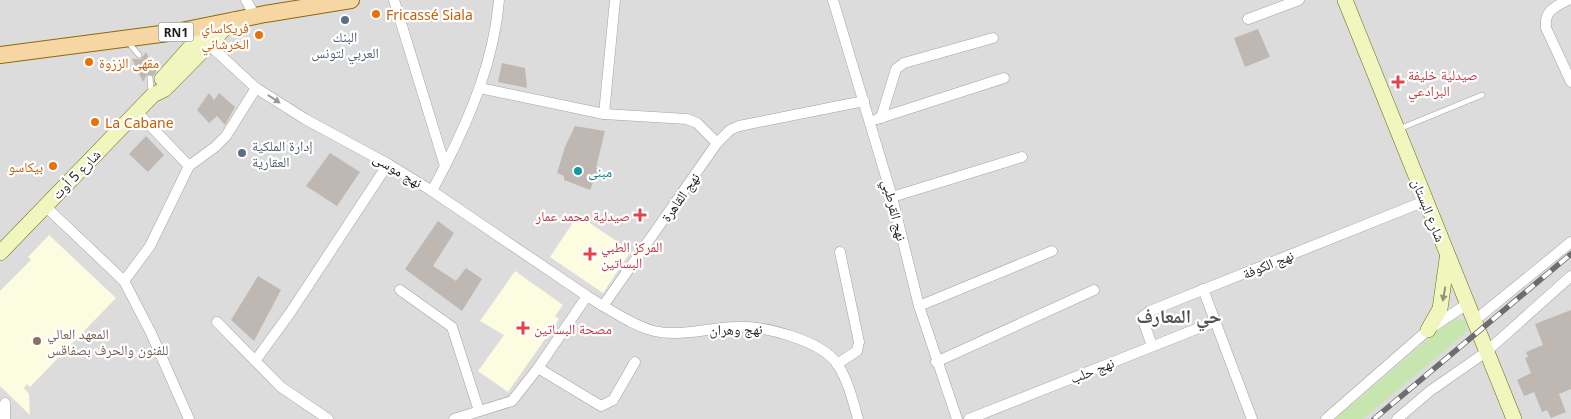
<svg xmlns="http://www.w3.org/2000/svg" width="1571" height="419" font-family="'Noto Sans','Noto Naskh Arabic',sans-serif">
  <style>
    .residential { fill: #dddcdc }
    .education { fill: #fcfde0 }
    .grass { fill: #c7e6af }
    .building { fill: #bfb8b2 }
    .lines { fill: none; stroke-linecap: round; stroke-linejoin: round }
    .service-casing { stroke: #a3a3a3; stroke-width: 6 }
    .minor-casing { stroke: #a3a3a3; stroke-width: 11 }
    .secondary-casing { stroke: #60700c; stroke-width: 16 }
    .primary-casing { stroke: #906909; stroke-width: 18 }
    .service { stroke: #fff; stroke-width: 5 }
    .minor { stroke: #fff; stroke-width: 10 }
    .secondary { stroke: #f0f6bd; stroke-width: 15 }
    .primary { stroke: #f6d6a3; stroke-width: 16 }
    .rail-casing { stroke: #6d6d6d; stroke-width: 5.5 }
    .rail { stroke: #fff; stroke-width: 4; stroke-dasharray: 11; stroke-linecap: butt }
    .oneway { fill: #9a9a9a }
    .oneway2 { fill: #929576 }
    .food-dot { fill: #e8710a; stroke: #fff; stroke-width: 2 }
    .service-dot { fill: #5c6f8a; stroke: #fff; stroke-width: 2 }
    .health-dot { fill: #e0444e; stroke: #fff; stroke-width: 2 }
    .culture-dot { fill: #0f9aa8; stroke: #fff; stroke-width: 2 }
    .education-dot { fill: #8d6e63; stroke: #fff; stroke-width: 2 }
    .labels { text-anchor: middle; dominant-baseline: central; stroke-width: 4.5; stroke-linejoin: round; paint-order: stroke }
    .shield { fill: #fff; stroke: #626262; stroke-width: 1 }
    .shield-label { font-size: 12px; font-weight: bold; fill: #1f1f1f }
    .food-label { font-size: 14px; fill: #c56008; stroke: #fff; text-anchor: start }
    .service-label { font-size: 14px; fill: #4e5e75; stroke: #fff }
    .health-label { font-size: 14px; fill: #be3a42; stroke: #fff; text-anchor: start }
    .street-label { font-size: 14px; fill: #1f1f1f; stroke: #fff }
    .culture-label { font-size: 14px; fill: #0d838f; stroke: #fff; text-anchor: start }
    .education-label { font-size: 14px; fill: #785e54; stroke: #fff; text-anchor: start }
    .district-label { font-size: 19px; font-weight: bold; fill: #525252; stroke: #fff }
  </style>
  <rect width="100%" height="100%" fill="#efece5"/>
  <rect class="residential" x="0" y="0" width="1571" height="419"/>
  <g class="education">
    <polygon points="578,215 631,251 603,293 550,257"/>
    <polygon points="49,235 116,298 30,387 27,384 24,388 29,394 30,415 0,386 0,291 31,260 28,257"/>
    <polygon points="515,271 563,305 555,316 559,319 508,392 478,371 504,335 480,321"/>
  </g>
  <polygon class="grass" points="1454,317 1465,321 1467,327 1464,334 1363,419 1335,419"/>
  <g class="building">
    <polygon points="1258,29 1270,57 1245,67 1234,38"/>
    <polygon points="146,52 156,71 154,76 147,75 143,82 132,59 141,59"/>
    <polygon points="502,63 525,68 527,88 498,82"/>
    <polygon points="209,93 214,100 219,93 235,107 225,125 217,116 209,123 197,110"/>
    <polygon points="575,126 605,131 596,168 599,169 590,190 564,180 564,176 557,173 565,147"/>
    <polygon points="146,136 164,155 148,172 129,154"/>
    <polygon points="330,153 360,172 337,206 306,186"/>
    <polygon points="438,221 454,233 433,266 456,281 466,268 482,279 462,311 405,269"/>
    <polygon points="258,276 281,290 254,341 231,320"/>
    <polygon points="1571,310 1571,389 1559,394 1566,412 1551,418 1547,410 1542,412 1534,392 1524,396 1517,380 1531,373 1525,358 1528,357 1526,352 1543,345 1535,324"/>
  </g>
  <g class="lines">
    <g class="service-casing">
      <g id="service">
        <polyline points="128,42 139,55"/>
        <polyline points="150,78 151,92"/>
        <polyline points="1399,129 1482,95"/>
      </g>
    </g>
    <g class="minor-casing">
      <g id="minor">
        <polyline points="246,0 255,16"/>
        <polyline points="394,0 445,166 432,191"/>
        <polyline points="833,0 892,197 919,306 957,419"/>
        <path d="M1568,0c-14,7 -24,11 -22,28l25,54"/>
        <polyline points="1248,19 1299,0"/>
        <polyline points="204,40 256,88 305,119 388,164 432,191 587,296"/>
        <polyline points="480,88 604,114 687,119 697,123 717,143"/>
        <polyline points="137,112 189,166"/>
        <polyline points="604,114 615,0"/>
        <polyline points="881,118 896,69 904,63 993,38"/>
        <polyline points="877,119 1004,78"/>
        <path d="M445,166c27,-53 49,-107 54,-166"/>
        <polyline points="892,197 1022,157"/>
        <polyline points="45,206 124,281 151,333 189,419"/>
        <polyline points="124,281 150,246 189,166 215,147 226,136 256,88"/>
        <polyline points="1203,289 1252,419"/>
        <polyline points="400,290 452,327 479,411"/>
        <path d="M603,306c16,9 32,20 51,25 26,6 54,-3 80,-4 28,-2 88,13 104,38 10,16 15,36 20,54"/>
        <polyline points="919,306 1052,251"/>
        <polyline points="1474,321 1571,242"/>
        <polyline points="217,322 281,387 328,419"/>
        <polyline points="1152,346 1142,317 1150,311 1425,201"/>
        <polyline points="255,361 290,313 388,164"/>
        <polyline points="936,362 1094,290"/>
        <polyline points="837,364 857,351 859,342 840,252"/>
        <polyline points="538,368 601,406 613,400 635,362"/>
        <polyline points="5,419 5,403"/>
        <polyline points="454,419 512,401 538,368 587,296 603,306 717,143 730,130 739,126 864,101"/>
        <polyline points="969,419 1214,322"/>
        <polyline points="1326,419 1428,330 1467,304"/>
        <polyline points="1397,419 1430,391 1486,352 1571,276"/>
      </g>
    </g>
    <g class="secondary-casing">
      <g id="secondary">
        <polyline points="1345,0 1514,419"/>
        <polyline points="162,79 210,25"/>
        <polyline points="0,253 153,95 165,89 233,20"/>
        <polyline points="1428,330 1440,309 1447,259"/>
      </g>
    </g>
    <g class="primary-casing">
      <polyline id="primary" points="0,55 176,32 265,14 351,0"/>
    </g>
    <use href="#service" class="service"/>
    <use href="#minor" class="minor"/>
    <use href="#secondary" class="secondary"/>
    <use href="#primary" class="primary"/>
    <g class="rail-casing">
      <polyline id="rail" points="1374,419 1571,254"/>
    </g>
    <use href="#rail" class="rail"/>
  </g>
  <defs><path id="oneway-solid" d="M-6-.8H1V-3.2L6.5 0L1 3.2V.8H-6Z" transform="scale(1.25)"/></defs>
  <use class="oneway" href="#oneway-solid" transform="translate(274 99) rotate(33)"/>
  <use class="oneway2" href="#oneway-solid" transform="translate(1444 294) rotate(100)"/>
  <g class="food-dot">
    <circle cx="376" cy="14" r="5"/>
    <circle cx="259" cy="35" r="5"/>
    <circle cx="89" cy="62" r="5"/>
    <circle cx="95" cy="122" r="5"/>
    <circle cx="53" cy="166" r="5"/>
  </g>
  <g class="service-dot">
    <circle cx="345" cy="20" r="5"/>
    <circle cx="242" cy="153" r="5"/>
  </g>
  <g class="health-dot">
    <path d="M1395.5 74.5h5v5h5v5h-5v5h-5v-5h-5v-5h5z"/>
    <path d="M637.5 207.5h5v5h5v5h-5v5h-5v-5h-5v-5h5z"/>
    <path d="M587.5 246.5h5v5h5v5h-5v5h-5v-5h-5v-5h5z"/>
    <path d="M520.5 320.5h5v5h5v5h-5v5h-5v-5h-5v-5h5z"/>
  </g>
  <circle class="culture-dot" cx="578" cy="171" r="5"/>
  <circle class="education-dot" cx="37" cy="341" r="5"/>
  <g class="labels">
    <rect class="shield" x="158.5" y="22.5" width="35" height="19" rx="4"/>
    <g class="shield-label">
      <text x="176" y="32">RN1</text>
    </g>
    <g class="food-label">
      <text x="386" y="14">Fricassé Siala</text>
      <text x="249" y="27" text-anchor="end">فريكاساي<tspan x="249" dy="16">الخرشاني</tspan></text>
      <text x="99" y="62">مقهى الززوة</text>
      <text x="105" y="122">La Cabane</text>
      <text x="43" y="166" text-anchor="end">بيكاسو</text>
    </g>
    <g class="service-label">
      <text x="345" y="36">البنك<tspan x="345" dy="16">العربي لتونس</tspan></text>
      <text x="252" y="145" text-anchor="start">إدارة الملكية<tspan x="252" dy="16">العقارية</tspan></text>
    </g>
    <g class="health-label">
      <text x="1408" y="74">صيدلية خليفة<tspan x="1408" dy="16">البرادعي</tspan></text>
      <text x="630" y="215" text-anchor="end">صيدلية محمد عمار</text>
      <text x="601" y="246">المركز الطبي<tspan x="601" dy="16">البساتين</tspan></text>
      <text x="534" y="328">مصحة البساتين</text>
    </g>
    <g class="street-label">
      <text transform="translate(398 170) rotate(31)">نهج موسى</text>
      <text transform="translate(76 174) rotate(-46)">شارع 5 أوت</text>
      <text transform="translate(680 197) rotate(-55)">نهج القاهرة</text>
      <text transform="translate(895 210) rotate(76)">نهج القرطبي</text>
      <text transform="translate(1429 210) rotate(68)">شارع البستان</text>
      <text transform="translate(1268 264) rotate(-22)">نهج الكوفة</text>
      <text transform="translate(736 329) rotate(-1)">نهج وهران</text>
      <text transform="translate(1092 370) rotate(-22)">نهج حلب</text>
    </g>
    <g class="culture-label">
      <text x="588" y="171">مبنى</text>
    </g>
    <g class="education-label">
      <text x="47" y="333">المعهد العالي<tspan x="47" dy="16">للفنون والحرف بصفاقس</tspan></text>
    </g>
    <g class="district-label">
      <text x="1179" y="316">حي المعارف</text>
    </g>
  </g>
</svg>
